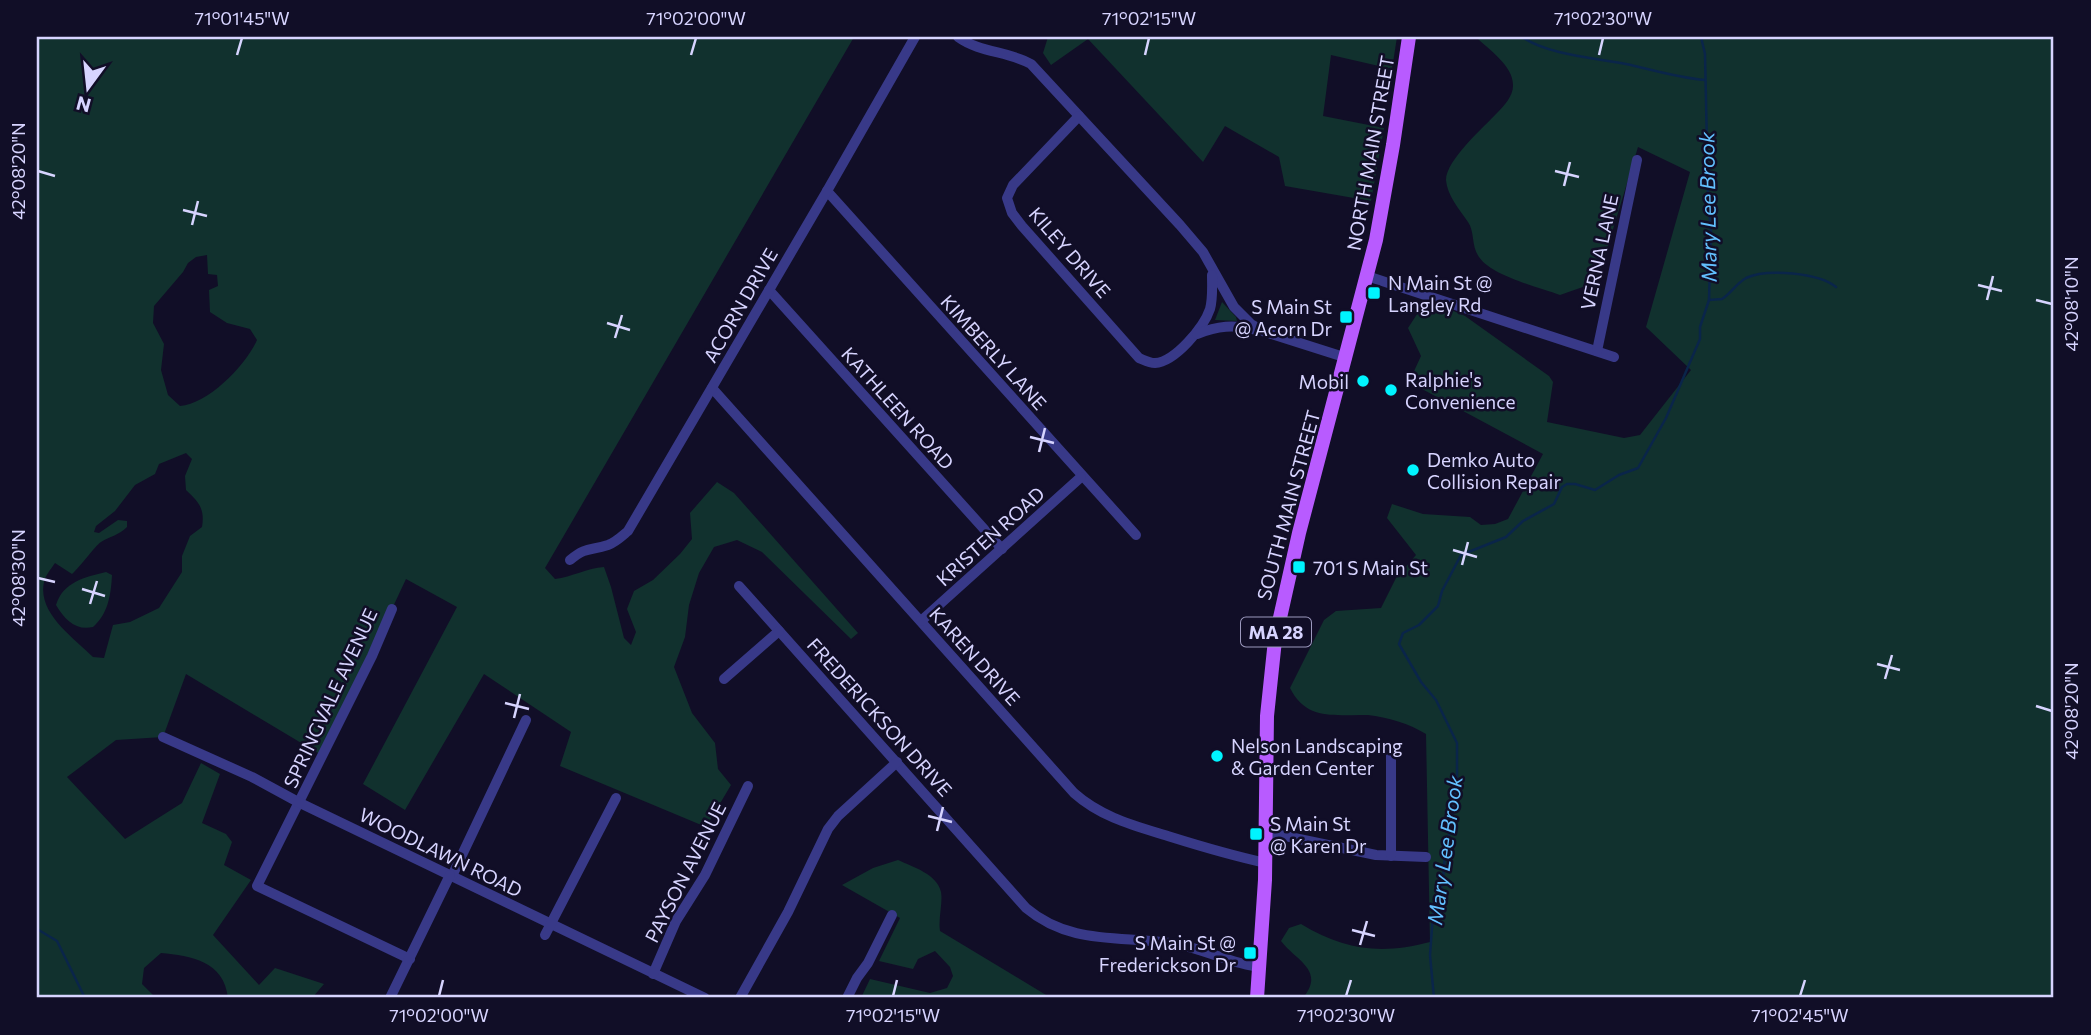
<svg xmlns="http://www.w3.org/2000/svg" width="2091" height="1035" font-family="Commissioner,sans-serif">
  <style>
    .green { fill: #11312e; fill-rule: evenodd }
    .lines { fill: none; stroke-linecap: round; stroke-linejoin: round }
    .stream { stroke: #0a254a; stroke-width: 2.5 }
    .minor { stroke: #383988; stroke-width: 10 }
    .major { stroke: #b85bff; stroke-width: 14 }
    .ticks { fill: none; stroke: #d7d4ff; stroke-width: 2.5 }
    .poi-dot { fill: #00f4ff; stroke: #110e27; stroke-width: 2.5 }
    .labels { text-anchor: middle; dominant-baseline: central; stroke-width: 5; stroke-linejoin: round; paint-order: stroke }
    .shield { fill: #110e27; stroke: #9c99be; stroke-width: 2 }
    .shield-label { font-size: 18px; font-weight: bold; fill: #d7d4ff }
    .street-label { font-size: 19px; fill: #d7d4ff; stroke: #110e27 }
    .poi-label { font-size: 19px; fill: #d7d4ff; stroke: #110e27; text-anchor: start }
    .water-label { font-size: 21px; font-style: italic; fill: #62c0ff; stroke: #110e27 }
    .neatline { fill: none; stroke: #d7d4ff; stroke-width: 2.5 }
    .ticks-label { font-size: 18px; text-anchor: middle; fill: #d7d4ff }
  </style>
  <rect width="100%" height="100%" fill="#110e27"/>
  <g class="green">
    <path d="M37,37h817l-309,531 10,11c17,-2 32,-11 49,-12l7,20 13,51 7,7 5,-13 -9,-23 7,-18 19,-11 27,-26 12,-15 -2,-26 27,-31 17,11 124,140 -7,6 -89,-87 -25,-12 -23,7 -15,26 -10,32 -4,32 -11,30 18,46 23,30 3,26 13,16 -25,42 -146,-61 11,-34 -87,-58 -79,136 -42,-26 94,-177 -51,-28 -83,177 -137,-82 -23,63 -47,3 -49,37 58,62 57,-36 19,-40 19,11 -18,49 24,11 6,8 -8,23 27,15 -38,55 46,50 16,-17 49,16 -12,14h-84c-4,-37 -37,-42 -67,-45l-17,15 -2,16 11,11 8,3h-124zM207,255l1,19 9,1 1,11 -9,4 1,22 17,11 23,6 7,11c-11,25 -49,64 -77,66l-12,-11 -7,-25 3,-26 -11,-21 1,-17 29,-34 5,-9 8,-6zM186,453l6,6 -7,17 1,14c13,12 19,19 16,37l-12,9 -8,20v16l-23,36 -29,14 -17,3 -9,33 -11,-1c-19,-19 -56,-44 -49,-75 1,-6 7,-13 11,-19l17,11c9,-8 22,-27 29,-32 9,-6 17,-6 26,-15v-6l-9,-1 -19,13 -5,-1 2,-6 19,-15 20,-26 20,-11 4,-10z"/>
    <polygon points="1048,37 1397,37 1392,69 1331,55 1323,116 1384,128 1371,201 1285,186 1279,157 1225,126 1203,162 1088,39 1051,65 1043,53"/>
    <path d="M1476,37h578v961h-751c23,-28 -8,-38 -22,-57l8,-13 12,-4c43,26 80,31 129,18l-4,-208c-16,-10 -39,-17 -58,-19 -32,-1 -61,7 -78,-27l34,-68 12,-9 45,-3 15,-30 20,-23 -29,-37 5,-14 31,10 47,3 11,8 14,-1 13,-5 35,-65 -134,-72 12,-26 -13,-28 13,-20 23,-1 21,9 84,60 4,6 -6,40 77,16 16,-3 51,-65 -45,-43 44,-155 -52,-25 -41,135 -37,13c-22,-8 -68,-19 -81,-38 -8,-11 -4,-25 -11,-35 -9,-13 -21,-27 -22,-42 0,-20 38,-53 51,-67 7,-7 16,-17 16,-27 1,-20 -24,-36 -37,-49z"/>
    <polygon points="1222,302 1236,317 1237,321 1215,320"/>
    <path d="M106,572l6,3c-1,20 -4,39 -19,52 -17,4 -28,-7 -37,-22 7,-23 29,-28 50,-33z"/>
    <path d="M898,860c15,7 39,14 43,32 2,11 -3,27 -1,39l111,67h-190l9,-19 60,14 17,-5 6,-12 -3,-9 -15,-16 -17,8 -5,10 -34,-8 21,-43 -58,-33 31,-17z"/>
  </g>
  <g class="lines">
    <g class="stream">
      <path d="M1522,37c28,19 77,21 109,28 25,6 49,13 74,15"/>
      <path d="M1709,300l13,-1c9,-6 14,-15 24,-21 21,-10 73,-5 90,9"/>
      <polyline points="37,929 57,941 85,998"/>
      <polyline points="1434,998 1430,955 1433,914 1443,882 1445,853 1452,821 1457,779 1457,743 1436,700 1421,682 1399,644 1403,633 1419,625 1438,606 1442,591 1461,555 1506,537 1523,521 1554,504 1562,487 1567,484 1575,484 1595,490 1619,475 1638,468 1666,418 1700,339 1700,327 1709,300 1711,233 1708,195 1705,54 1701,37"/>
    </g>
    <g class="minor">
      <path d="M958,37c22,16 50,14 73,27l149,161 23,27 31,55 17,17 14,8 82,26"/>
      <path d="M1079,116l-66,69 -6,13 5,15 10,13 117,132c5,2 10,5 16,5 20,-1 49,-36 55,-54 3,-11 2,-23 2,-34"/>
      <polyline points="827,191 1136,535"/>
      <polyline points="1367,276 1614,357"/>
      <polyline points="769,290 1002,549"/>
      <path d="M1197,334c20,-8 37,-10 59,-4"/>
      <polyline points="1597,351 1637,160"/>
      <path d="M712,388l362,405c28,25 62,33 97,44 32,10 63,19 95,26"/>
      <path d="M570,560c17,-14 20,-9 38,-15 8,-3 14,-9 20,-14l199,-340 88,-154"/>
      <path d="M739,586l287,322c45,38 96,27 150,36 29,5 55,20 84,23"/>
      <polyline points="392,609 372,656 257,886 410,959"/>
      <polyline points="921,621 1081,477"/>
      <polyline points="724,679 779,631"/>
      <polyline points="163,737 252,777 300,803 705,998"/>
      <polyline points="1266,832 1376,855 1426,857"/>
      <polyline points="1391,856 1391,751"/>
      <polyline points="452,876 526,720"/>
      <polyline points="545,935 616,798"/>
      <polyline points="653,974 676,921 705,875 748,786"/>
      <polyline points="390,998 450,875"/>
      <polyline points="740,998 788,912 828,829 838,816 897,762"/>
      <polyline points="847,998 857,978 868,963 892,915"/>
    </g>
    <polyline class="major" points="1257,998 1265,880 1267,716 1275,640 1299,533 1376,240 1393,145 1409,37"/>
  </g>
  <path class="ticks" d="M237,55l5,-17M691,55l5,-17M1145,55l4,-17M1599,55l4,-17M38,171l17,5M1555,171l24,6M1564,186l6,-24M183,210l24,6M192,225l6,-24M1978,285l24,6M1987,300l6,-24M2036,300l16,4M607,323l23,7M615,338l7,-23M1030,437l24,6M1039,452l6,-24M1453,550l24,7M1462,565l6,-23M38,578l17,4M82,589l23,7M90,604l7,-23M1877,664l23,6M1885,679l7,-24M505,703l24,6M2036,706l16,5M514,718l6,-24M928,816l24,6M937,831l6,-24M1352,930l23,6M1360,945l7,-24M439,996l4,-16M893,996l4,-16M1346,996l5,-16M1800,996l5,-16"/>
  <g class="poi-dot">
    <rect x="1367" y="286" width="14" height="14" rx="3.5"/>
    <rect x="1339" y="310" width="14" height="14" rx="3.5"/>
    <circle cx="1363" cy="381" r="7"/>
    <circle cx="1391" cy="390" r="7"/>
    <circle cx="1413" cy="470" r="7"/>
    <rect x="1292" y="560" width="14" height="14" rx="3.5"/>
    <circle cx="1217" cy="756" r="7"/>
    <rect x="1249" y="827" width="14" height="14" rx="3.5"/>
    <rect x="1243" y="946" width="14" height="14" rx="3.5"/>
  </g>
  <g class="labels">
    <rect class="shield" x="1241" y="617.5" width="70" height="29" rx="5"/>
    <g class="shield-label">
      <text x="1276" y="632">MA 28</text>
    </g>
    <g class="street-label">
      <text transform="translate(1370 153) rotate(-80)">NORTH MAIN STREET</text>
      <text transform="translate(1070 252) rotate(49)">KILEY DRIVE</text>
      <text transform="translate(1599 252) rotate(-78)">VERNA LANE</text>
      <text transform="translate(740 305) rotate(-60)">ACORN DRIVE</text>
      <text transform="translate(994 352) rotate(48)">KIMBERLY LANE</text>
      <text transform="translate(898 408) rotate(48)">KATHLEEN ROAD</text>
      <text transform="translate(1288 505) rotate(-75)">SOUTH MAIN STREET</text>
      <text transform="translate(990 536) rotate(-42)">KRISTEN ROAD</text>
      <text transform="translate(975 656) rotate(48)">KAREN DRIVE</text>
      <text transform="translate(330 698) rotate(-65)">SPRINGVALE AVENUE</text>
      <text transform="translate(880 717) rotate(48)">FREDERICKSON DRIVE</text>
      <text transform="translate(441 852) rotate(26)">WOODLAWN ROAD</text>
      <text transform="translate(685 872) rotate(-63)">PAYSON AVENUE</text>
    </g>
    <g class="poi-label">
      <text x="1388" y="282">N Main St @<tspan x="1388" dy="22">Langley Rd</tspan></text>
      <text x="1332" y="306" text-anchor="end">S Main St<tspan x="1332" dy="22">@ Acorn Dr</tspan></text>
      <text x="1405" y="379">Ralphie's<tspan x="1405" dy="22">Convenience</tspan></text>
      <text x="1349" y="381" text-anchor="end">Mobil</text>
      <text x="1427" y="459">Demko Auto<tspan x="1427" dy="22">Collision Repair</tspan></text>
      <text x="1313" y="567">701 S Main St</text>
      <text x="1231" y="745">Nelson Landscaping<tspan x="1231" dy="22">&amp; Garden Center</tspan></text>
      <text x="1270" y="823">S Main St<tspan x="1270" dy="22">@ Karen Dr</tspan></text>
      <text x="1236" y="942" text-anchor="end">S Main St @<tspan x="1236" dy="22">Frederickson Dr</tspan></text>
    </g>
    <g class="water-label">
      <text transform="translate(1707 207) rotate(-91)">Mary Lee Brook</text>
      <text transform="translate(1444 850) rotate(-82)">Mary Lee Brook</text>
    </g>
  </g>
  <rect width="2091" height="1035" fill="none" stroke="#110e27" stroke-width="77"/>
  <g transform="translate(88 88) rotate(195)" stroke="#110e27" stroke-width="5" paint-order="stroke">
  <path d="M0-5L12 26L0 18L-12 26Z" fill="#d7d4ff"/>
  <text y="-10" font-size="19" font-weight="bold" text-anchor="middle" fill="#d7d4ff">N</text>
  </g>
  <rect x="38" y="38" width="2014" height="958" class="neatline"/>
  <g class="ticks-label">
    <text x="242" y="25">71°01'45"W</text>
    <text x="696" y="25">71°02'00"W</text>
    <text x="1149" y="25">71°02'15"W</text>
    <text x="1603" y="25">71°02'30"W</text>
    <text transform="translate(19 171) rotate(-90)" y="6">42°08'20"N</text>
    <text transform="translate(2072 304) rotate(-90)" y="6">42°08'10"N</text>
    <text transform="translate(19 578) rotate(-90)" y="6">42°08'30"N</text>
    <text transform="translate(2072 711) rotate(-90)" y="6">42°08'20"N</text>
    <text x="439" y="1022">71°02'00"W</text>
    <text x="893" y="1022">71°02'15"W</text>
    <text x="1346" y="1022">71°02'30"W</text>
    <text x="1800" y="1022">71°02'45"W</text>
  </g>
</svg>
